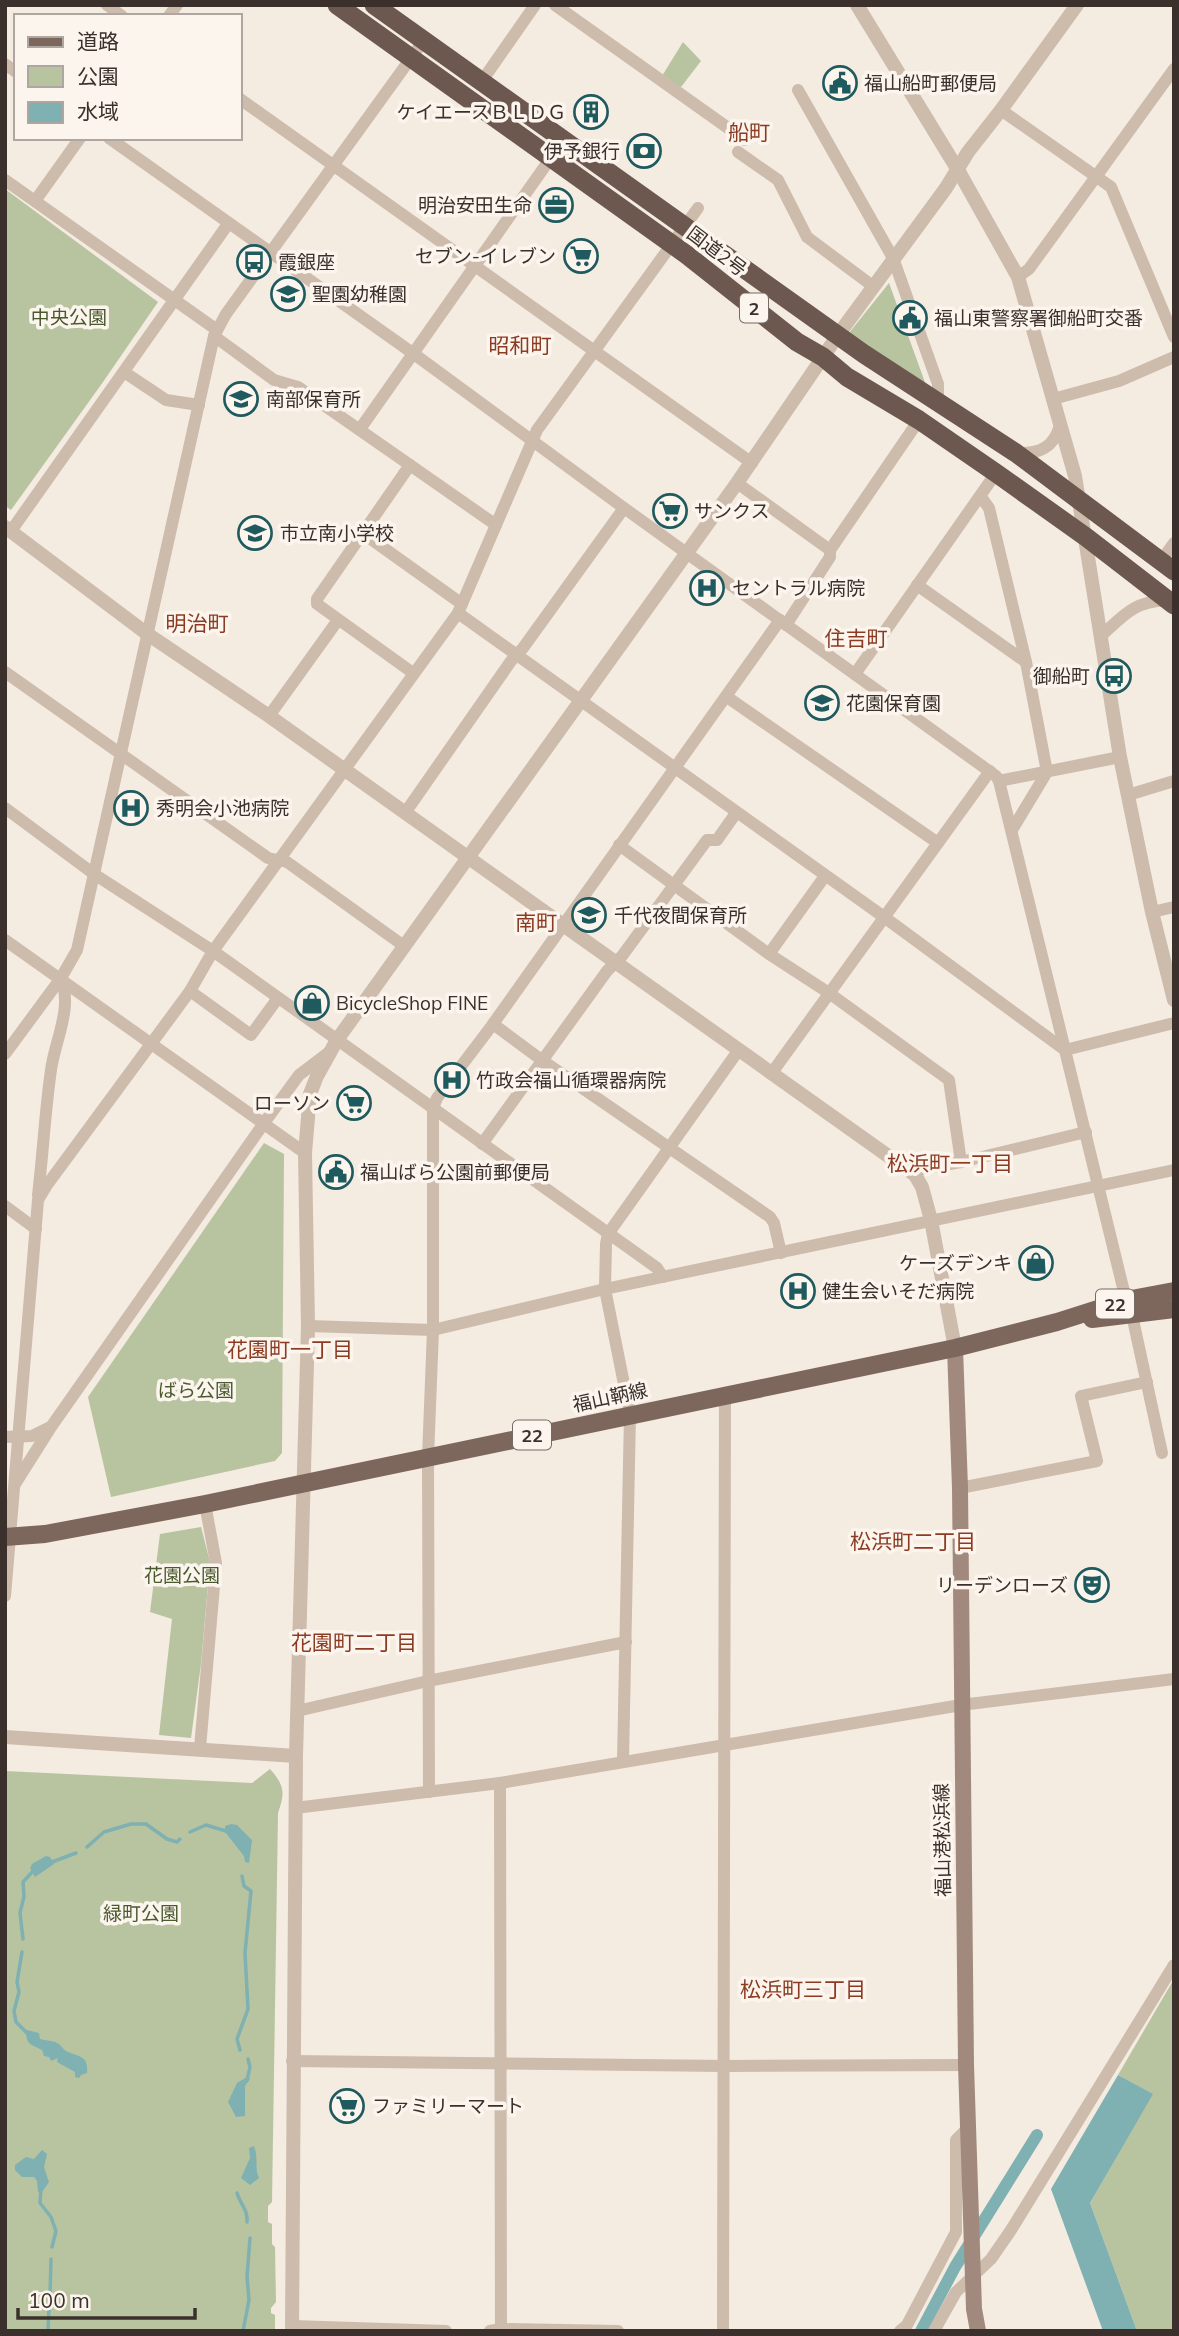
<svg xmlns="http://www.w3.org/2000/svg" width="1179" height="2336" font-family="Mulish,'Noto Sans JP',sans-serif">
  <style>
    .green { fill: #b8c4a0 }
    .water { fill: #7fb0b2 }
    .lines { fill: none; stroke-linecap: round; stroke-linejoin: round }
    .stream { stroke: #7fb0b2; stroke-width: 3.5 }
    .canal { stroke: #7fb0b2; stroke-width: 12 }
    .minor { stroke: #cdbbac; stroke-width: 12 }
    .tertiary { stroke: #cdbbac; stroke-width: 14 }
    .secondary { stroke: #a18a7d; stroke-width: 16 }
    .primary { stroke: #7d675c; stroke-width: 18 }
    .trunk { stroke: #6c584f; stroke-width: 19 }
    .labels { text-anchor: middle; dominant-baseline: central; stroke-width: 7; stroke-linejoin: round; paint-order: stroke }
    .shield { fill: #fbf5ee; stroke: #756b66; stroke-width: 2 }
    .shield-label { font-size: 18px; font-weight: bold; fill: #3b302b }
    .poi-label { font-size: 19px; fill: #3b302b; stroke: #fbf5ee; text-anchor: start }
    .street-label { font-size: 19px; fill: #3b302b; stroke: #fbf5ee }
    .park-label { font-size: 19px; fill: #4a5a2e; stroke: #fbf5ee }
    .neighbourhood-label { font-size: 21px; fill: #8c3b22; stroke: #fbf5ee }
  </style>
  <rect width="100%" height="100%" fill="#f4ebe1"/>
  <g class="green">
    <polygon points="683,42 701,61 681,87 662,76"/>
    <polygon points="5,189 158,302 103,382 11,510 5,506"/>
    <polygon points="889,283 927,388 849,333"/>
    <polygon points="264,1143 284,1154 282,1453 275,1461 111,1497 88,1397"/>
    <polygon points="201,1527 210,1562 201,1664 191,1738 159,1735 172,1619 150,1612 160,1534"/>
    <path d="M270,1769c15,17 15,24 8,44l-6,389 -4,4v16l4,2v20l3,3 1,55 -5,6v5l4,2v16h-270v-560l247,12z"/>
    <polygon points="1174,1979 1174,2331 1137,2331 1090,2203 1152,2094 1118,2075"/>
  </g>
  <g class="water">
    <polygon points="231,1824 237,1825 252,1840 249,1863 245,1862 244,1856 225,1832 225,1826"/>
    <polygon points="46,1856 50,1857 54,1864 35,1877 30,1868 32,1864"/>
    <path d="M27,2030l12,3 1,6c6,2 12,1 17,4 4,2 6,6 9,8 12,6 23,4 21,22l-6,2 -2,3 -4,-1v-5l-18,-10 1,-4 -7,3 -2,-4 -5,-1 -2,-6c-10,-5 -18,-6 -15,-20z"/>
    <polygon points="1118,2075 1153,2094 1090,2203 1137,2331 1103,2331 1051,2189"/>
    <polygon points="247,2077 250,2079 245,2086 245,2116 236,2117 228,2102 237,2083"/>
    <path d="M254,2146c5,12 0,22 5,32l-9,7 -9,-7 9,-20 -1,-10z"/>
    <polygon points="42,2150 47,2154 44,2167 49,2182 42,2192 38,2192 37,2181 34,2177 22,2177 15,2170 15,2165 26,2157 34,2159"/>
  </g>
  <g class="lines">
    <g class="stream">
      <polyline points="190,1832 206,1825 229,1832"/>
      <polyline points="87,1847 104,1832 131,1824 146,1824 167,1839 177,1842 180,1839"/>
      <polyline points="52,1862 76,1853"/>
      <polyline points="23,1939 20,1913 24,1896 23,1882 35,1869"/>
      <polyline points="22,1952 17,1982 19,1992 14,2011 16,2022 28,2034"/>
      <polyline points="240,2050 237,2039 248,2009 245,1953 251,1891 244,1886 242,1876"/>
      <polyline points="247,2080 250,2067 248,2059"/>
      <polyline points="41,2188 40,2203 51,2217 56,2231 52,2247"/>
      <path d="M237,2193c3,11 11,16 10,29"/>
      <polyline points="50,2296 51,2259"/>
      <polyline points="48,2331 49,2308"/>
      <polyline points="243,2331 249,2300 247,2277 250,2238"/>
    </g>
    <polyline class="canal" points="921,2331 955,2267 1037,2135"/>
    <g class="minor">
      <polyline points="107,5 122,16"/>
      <polyline points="555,5 745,140"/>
      <polyline points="169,16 177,5"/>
      <polyline points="5,64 16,72"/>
      <polyline points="482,81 535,5"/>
      <polyline points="798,90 893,258 938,384 938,403"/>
      <polyline points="240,99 752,463"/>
      <polyline points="1001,110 1111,187 1174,337"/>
      <polyline points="109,138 414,354 624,508 996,776 999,781 1065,1050 1174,1023"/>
      <polyline points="738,152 778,180 807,237 874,287"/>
      <polyline points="5,180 217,330"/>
      <polyline points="35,201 80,138"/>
      <polyline points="1018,277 1029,269 1174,69"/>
      <polyline points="214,336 274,380 298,387 496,525"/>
      <polyline points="124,372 166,400 199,405"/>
      <polyline points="1053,399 1119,381 1174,357"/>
      <polyline points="360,429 550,159"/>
      <path d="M1016,453c23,1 38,-5 44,-28"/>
      <polyline points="410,465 317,599 317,604 413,673"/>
      <polyline points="737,483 830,550 830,557 786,625"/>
      <polyline points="981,497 989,508 1026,662 1047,772 1012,830"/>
      <polyline points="11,531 228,224"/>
      <polyline points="364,534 462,604"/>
      <polyline points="830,550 919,420"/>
      <polyline points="1161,561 1174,543"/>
      <polyline points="917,585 1026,662"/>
      <polyline points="458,613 884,917 1065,1050 1126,1300"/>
      <path d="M1102,635c23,-21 32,-33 64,-35"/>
      <polyline points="5,672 268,858 287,862 404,946"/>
      <polyline points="855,674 996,473"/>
      <polyline points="727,697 938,843"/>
      <polyline points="269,716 338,620"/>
      <polyline points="999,781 1120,757"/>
      <polyline points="1128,795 1174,781"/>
      <polyline points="5,808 94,874 213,951 657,1268 663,1277"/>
      <polyline points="405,813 511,661 523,648 624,508"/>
      <polyline points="619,845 769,954 829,993 949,1080 961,1162"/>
      <polyline points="1152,912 1174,907"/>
      <polyline points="5,940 305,1153"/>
      <polyline points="769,954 825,876"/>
      <polyline points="190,991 251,1035 278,998"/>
      <polyline points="493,1024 543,1061 770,1217 774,1223 781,1253"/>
      <polyline points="5,1054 61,978 77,950 214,336 226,314 424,40"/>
      <polyline points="771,1074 990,771"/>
      <polyline points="482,1144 607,971 622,956 707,840 717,840 736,813"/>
      <polyline points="915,1175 921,1169 961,1162 1086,1132"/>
      <path d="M38,1195c5,-41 7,-84 13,-125 4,-30 22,-62 10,-91"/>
      <polyline points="5,1206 36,1229"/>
      <polyline points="1132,1315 1162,1453"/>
      <polyline points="308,1326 433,1330 605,1289 1174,1170"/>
      <polyline points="5,1437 32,1436 50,1427"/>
      <polyline points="15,1484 51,1427 264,1123 299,1075 328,1053"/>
      <polyline points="960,1488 1097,1461 1081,1396 1147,1382"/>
      <polyline points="5,1596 38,1200 47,1185 190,991 213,951 458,613 537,430 698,208"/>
      <polyline points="297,1711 428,1681 626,1642"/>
      <polyline points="200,1748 216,1563 205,1504"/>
      <polyline points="623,1761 630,1414 605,1289 606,1244 608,1234 738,1051"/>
      <polyline points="500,1783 501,2331"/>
      <polyline points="429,1792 428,1457 433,1330 433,1108 437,1098 493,1024 780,620"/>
      <polyline points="295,1808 500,1783 961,1705 1174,1679"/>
      <polyline points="292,2061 725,2066 966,2065"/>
      <polyline points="292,2326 446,2331"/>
      <polyline points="490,2331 501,2329 618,2331"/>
      <polyline points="723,2331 725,1395"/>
      <polyline points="900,2331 907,2325 956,2232 956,2140 968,2128"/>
      <polyline points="934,2331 956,2292 991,2259 1011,2230 1174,1965"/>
    </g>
    <g class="tertiary">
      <polyline points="857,5 958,170 1018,277 1075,476 1120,757 1152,912 1174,1000"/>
      <polyline points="5,527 146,633 269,716 915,1175 922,1187 931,1220 955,1348"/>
      <polyline points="5,1737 296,1756"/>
      <polyline points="292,2331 296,1756 308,1326 305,1153 310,1094 317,1076 337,1040 737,483 838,335 946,188 968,152 1001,110 1077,5"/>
    </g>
    <polyline class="secondary" points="955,1348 960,1488 966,2065 974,2309 978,2331"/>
    <g class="primary">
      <polyline points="1092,1319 1174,1309"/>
      <polyline points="5,1537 45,1534 205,1504 955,1348 1057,1322 1126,1300 1174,1291"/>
    </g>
    <g class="trunk">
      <polyline points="337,5 687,255 797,342 823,357 847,377 919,420 996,473 1086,537 1174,605"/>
      <polyline points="374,5 864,354 1016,453 1174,571"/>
    </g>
  </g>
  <defs>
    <g id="civic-ring" transform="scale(1.75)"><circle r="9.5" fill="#fbf5ee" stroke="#1f5a5e" stroke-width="1.5"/><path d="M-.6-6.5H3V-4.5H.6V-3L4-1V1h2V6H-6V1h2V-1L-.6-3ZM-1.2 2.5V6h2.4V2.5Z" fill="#1f5a5e"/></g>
    <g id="building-ring" transform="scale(1.75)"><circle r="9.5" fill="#fbf5ee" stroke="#1f5a5e" stroke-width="1.5"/><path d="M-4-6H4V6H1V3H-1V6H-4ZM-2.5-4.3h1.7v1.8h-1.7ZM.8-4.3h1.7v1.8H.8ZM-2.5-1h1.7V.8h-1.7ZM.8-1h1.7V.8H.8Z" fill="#1f5a5e"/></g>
    <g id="bank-ring" transform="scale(1.75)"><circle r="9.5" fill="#fbf5ee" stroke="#1f5a5e" stroke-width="1.5"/><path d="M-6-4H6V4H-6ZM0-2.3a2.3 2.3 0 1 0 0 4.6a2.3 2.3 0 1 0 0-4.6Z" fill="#1f5a5e"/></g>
    <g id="office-ring" transform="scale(1.75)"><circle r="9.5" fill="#fbf5ee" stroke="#1f5a5e" stroke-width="1.5"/><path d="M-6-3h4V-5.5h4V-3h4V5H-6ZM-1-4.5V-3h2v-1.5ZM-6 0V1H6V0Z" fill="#1f5a5e"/></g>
    <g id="supermarket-ring" transform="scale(1.75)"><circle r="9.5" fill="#fbf5ee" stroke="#1f5a5e" stroke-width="1.5"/><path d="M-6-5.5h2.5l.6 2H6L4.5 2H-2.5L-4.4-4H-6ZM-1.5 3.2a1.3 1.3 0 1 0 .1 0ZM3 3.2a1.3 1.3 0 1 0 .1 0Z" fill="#1f5a5e"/></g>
    <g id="bus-ring" transform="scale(1.75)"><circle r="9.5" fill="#fbf5ee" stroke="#1f5a5e" stroke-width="1.5"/><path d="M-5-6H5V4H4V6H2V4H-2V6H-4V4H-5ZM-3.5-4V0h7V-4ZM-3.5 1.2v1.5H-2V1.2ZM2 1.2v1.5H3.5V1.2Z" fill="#1f5a5e"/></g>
    <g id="school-ring" transform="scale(1.75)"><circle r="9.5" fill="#fbf5ee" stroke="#1f5a5e" stroke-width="1.5"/><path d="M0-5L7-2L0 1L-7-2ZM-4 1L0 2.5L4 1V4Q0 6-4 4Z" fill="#1f5a5e"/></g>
    <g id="hospital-ring" transform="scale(1.75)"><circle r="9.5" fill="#fbf5ee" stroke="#1f5a5e" stroke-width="1.5"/><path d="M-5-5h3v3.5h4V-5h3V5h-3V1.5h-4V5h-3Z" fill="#1f5a5e"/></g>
    <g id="shop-ring" transform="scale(1.75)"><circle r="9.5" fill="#fbf5ee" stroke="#1f5a5e" stroke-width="1.5"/><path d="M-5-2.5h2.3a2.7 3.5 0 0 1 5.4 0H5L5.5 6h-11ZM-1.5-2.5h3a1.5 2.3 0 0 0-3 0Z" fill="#1f5a5e"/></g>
    <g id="theatre-ring" transform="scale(1.75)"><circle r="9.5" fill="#fbf5ee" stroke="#1f5a5e" stroke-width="1.5"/><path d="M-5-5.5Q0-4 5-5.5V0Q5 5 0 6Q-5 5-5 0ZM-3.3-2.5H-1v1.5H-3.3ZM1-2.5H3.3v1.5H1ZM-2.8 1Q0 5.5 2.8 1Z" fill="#1f5a5e"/></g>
  </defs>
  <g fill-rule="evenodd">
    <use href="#civic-ring" x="840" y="83"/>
    <use href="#building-ring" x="591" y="112"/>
    <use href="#bank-ring" x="644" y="151"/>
    <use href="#office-ring" x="556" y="205"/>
    <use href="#supermarket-ring" x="581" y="256"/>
    <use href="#bus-ring" x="254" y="262"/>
    <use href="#school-ring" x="288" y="294"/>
    <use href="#civic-ring" x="910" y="318"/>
    <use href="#school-ring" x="241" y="399"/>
    <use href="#supermarket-ring" x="670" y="511"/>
    <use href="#school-ring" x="255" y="533"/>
    <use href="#hospital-ring" x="707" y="588"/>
    <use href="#bus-ring" x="1114" y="676"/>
    <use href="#school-ring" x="822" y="703"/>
    <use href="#hospital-ring" x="131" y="808"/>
    <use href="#school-ring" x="589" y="915"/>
    <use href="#shop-ring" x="312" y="1003"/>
    <use href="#hospital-ring" x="452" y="1080"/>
    <use href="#supermarket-ring" x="354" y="1103"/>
    <use href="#civic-ring" x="336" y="1172"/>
    <use href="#shop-ring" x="1036" y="1263"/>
    <use href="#hospital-ring" x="798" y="1291"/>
    <use href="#theatre-ring" x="1092" y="1585"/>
    <use href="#supermarket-ring" x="347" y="2106"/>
  </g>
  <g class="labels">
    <g class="shield">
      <rect x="740" y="293.5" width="28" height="29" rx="5"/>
      <rect x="1096" y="1289.5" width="38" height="29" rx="5"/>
      <rect x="513" y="1420.5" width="38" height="29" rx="5"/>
    </g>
    <g class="shield-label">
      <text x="754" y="308">2</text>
      <text x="1115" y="1304">22</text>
      <text x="532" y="1435">22</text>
    </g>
    <g class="poi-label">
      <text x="864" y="83">福山船町郵便局</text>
      <text x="566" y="112" text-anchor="end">ケイエースＢＬＤＧ</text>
      <text x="620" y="151" text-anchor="end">伊予銀行</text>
      <text x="532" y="205" text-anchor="end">明治安田生命</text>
      <text x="556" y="256" text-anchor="end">セブン-イレブン</text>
      <text x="278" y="262">霞銀座</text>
      <text x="312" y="294">聖園幼稚園</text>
      <text x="934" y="318">福山東警察署御船町交番</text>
      <text x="266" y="399">南部保育所</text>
      <text x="694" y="511">サンクス</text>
      <text x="280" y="533">市立南小学校</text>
      <text x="732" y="588">セントラル病院</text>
      <text x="1090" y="676" text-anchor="end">御船町</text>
      <text x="846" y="703">花園保育園</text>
      <text x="156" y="808">秀明会小池病院</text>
      <text x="614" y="915">千代夜間保育所</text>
      <text x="336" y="1003">BicycleShop FINE</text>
      <text x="476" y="1080">竹政会福山循環器病院</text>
      <text x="330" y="1103" text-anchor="end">ローソン</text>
      <text x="360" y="1172">福山ばら公園前郵便局</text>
      <text x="1012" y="1263" text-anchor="end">ケーズデンキ</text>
      <text x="822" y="1291">健生会いそだ病院</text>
      <text x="1068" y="1585" text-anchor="end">リーデンローズ</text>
      <text x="372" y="2106">ファミリーマート</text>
    </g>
    <g class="street-label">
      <text transform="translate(717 251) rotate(37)">国道2号</text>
      <text transform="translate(610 1397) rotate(-12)">福山鞆線</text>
      <text transform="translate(942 1840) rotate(-91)">福山港松浜線</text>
    </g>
    <g class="park-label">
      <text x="69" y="317">中央公園</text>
      <text x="196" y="1390">ばら公園</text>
      <text x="182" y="1575">花園公園</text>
      <text x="141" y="1913">緑町公園</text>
    </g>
    <g class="neighbourhood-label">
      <text x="749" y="132">船町</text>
      <text x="520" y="345">昭和町</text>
      <text x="197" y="623">明治町</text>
      <text x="856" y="638">住吉町</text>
      <text x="536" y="922">南町</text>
      <text x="950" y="1163">松浜町一丁目</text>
      <text x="290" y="1349">花園町一丁目</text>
      <text x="913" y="1541">松浜町二丁目</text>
      <text x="354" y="1642">花園町二丁目</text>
      <text x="803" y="1989">松浜町三丁目</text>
    </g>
  </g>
  <rect width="1179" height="2336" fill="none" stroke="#3b302b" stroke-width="14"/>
  <rect x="14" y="14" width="228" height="126" fill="#fbf5ee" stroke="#aea6a0" stroke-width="2"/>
  <rect x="28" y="37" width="35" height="10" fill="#7d675c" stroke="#aea6a0" stroke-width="2"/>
  <text x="77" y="49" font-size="21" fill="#3b302b">道路</text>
  <rect x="28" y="66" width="35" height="21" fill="#b8c4a0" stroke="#aea6a0" stroke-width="2"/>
  <text x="77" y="84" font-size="21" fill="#3b302b">公園</text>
  <rect x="28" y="102" width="35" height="21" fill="#7fb0b2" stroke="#aea6a0" stroke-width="2"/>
  <text x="77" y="119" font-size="21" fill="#3b302b">水域</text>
  <path d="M18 2308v10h177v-10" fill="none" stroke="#3b302b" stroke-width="3.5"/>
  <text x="28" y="2308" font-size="21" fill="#3b302b" stroke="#fbf5ee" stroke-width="5" paint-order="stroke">100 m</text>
</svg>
